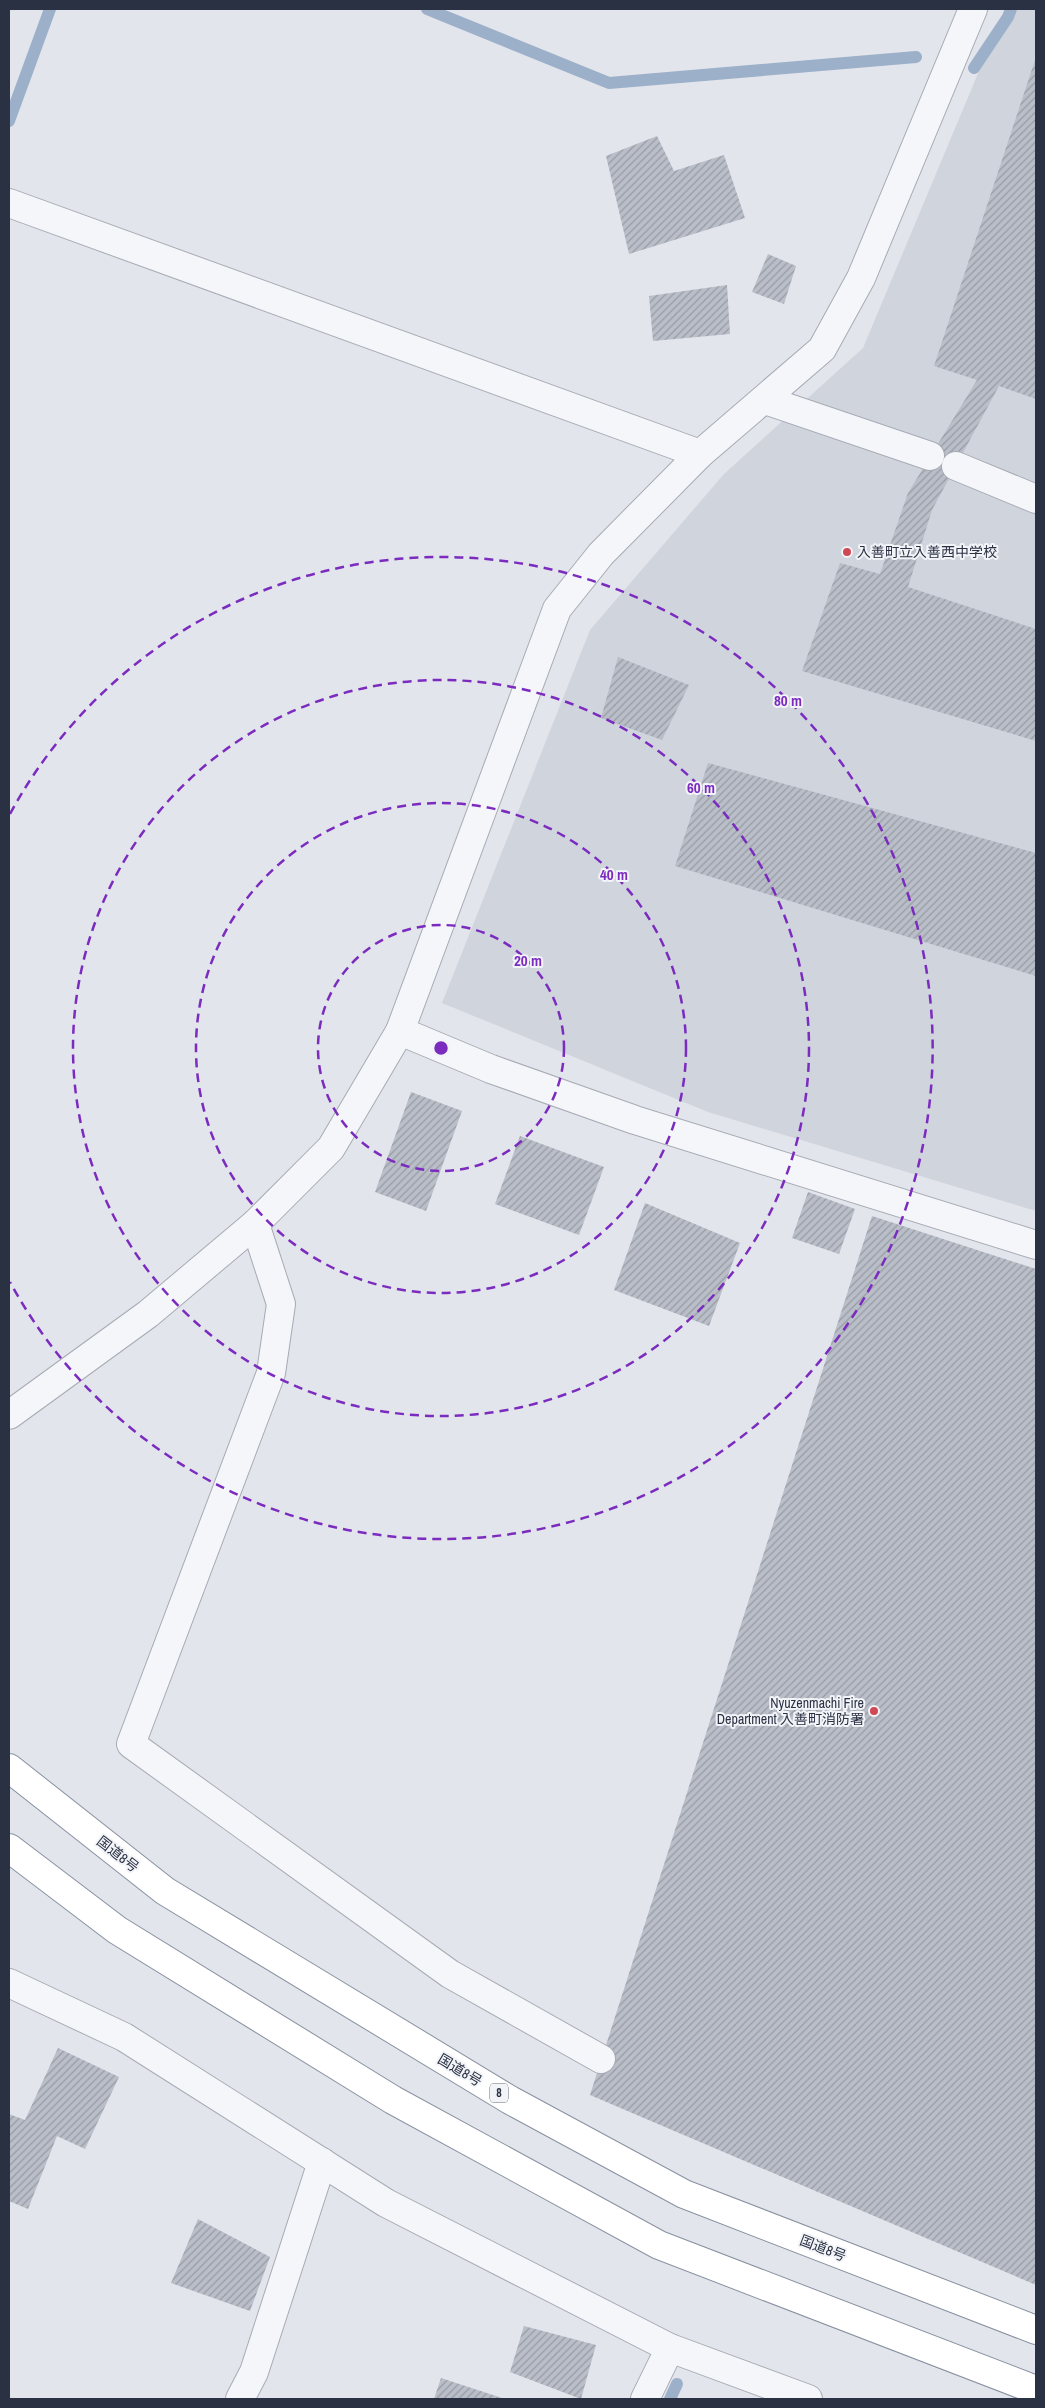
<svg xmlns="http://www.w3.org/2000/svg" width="1045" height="2408" font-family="'Archivo Narrow','Noto Sans JP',sans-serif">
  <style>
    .built { fill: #d0d4dd }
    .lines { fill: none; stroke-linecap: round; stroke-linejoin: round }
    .stream { stroke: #9db0ca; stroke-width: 12 }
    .building { fill: url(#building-hatch) }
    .minor-casing { stroke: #a7abb5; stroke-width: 30 }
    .tertiary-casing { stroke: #a7abb5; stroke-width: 30 }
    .trunk-casing { stroke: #8991a1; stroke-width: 30 }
    .minor { stroke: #f5f6f9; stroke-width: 28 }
    .tertiary { stroke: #f5f6f9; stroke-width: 28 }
    .trunk { stroke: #fff; stroke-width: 28 }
    .ring { fill: none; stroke: #7b2cbf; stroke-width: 2.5; stroke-dasharray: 9 6 }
    .poi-dot { fill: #cf4853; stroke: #f2f4f8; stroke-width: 2 }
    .labels { text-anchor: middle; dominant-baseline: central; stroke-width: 4; stroke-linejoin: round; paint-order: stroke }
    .shield { fill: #f2f4f8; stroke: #666c79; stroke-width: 1 }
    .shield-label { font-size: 12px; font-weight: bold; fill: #2a3143 }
    .poi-label { font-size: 14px; fill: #2a3143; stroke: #f2f4f8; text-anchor: start }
    .street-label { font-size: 14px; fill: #2a3143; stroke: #f2f4f8 }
    .centre { fill: #7b2cbf; stroke: #f2f4f8; stroke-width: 2.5 }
    .ring-label { font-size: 15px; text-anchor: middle; font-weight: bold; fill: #7b2cbf; stroke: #f2f4f8; stroke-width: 4; stroke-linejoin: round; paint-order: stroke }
  </style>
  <defs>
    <pattern id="building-hatch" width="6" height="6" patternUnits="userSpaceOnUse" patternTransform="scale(1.25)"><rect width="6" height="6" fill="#b9bec8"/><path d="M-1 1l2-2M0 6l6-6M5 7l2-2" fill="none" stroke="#979ba4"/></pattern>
  </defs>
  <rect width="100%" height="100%" fill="#e2e5eb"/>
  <polygon class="built" points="1005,9 1036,9 1036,1211 708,1112 442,1003 590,630 724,474 863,348"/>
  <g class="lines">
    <g class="stream">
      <polyline points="427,9 609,83 916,57"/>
      <polyline points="974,68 1008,17 1011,9"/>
      <polyline points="9,121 50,9"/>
      <polyline points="670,2399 677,2384"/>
    </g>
  </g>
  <g class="building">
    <polygon points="1036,57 1036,399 999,386 932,510 908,587 1036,629 1036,741 802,671 840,563 880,574 908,493 977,380 934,366"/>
    <polygon points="657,136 674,171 724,155 745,218 629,254 606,156"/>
    <polygon points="768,254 796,266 784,304 752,292"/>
    <polygon points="727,285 730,334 653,341 649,296"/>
    <polygon points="618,657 689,685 662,740 601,718"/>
    <polygon points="708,763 1036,853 1036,976 675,866"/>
    <polygon points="411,1092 462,1111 426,1211 375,1192"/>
    <polygon points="520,1136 604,1167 579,1235 495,1204"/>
    <polygon points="808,1192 855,1209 839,1254 792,1238"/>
    <polygon points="645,1203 740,1243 709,1326 614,1290"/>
    <polygon points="872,1216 1036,1269 1036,2285 590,2095"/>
    <polygon points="58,2048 119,2077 85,2149 57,2136 28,2209 9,2201 9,2114 25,2120"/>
    <polygon points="198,2219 270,2257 250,2311 171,2283"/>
    <polygon points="524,2326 596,2345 581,2399 510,2372"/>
    <polygon points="441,2378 505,2399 434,2399"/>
  </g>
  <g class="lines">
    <g class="minor-casing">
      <g id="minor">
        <polyline points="765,400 930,456"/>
        <polyline points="956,466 1036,499"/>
        <polyline points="400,1031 491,1069 635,1120 1036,1245"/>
        <polyline points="255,1224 281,1304 271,1373 131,1744 450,1974 601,2059"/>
        <polyline points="9,1983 124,2037 386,2203 670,2348 808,2399"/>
        <polyline points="240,2399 254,2372 322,2162"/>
        <polyline points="645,2399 670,2348"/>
      </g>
    </g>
    <g class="tertiary-casing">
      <g id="tertiary">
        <polyline points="9,203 700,454"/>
        <polyline points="9,1415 148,1314 255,1224 331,1148 400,1031 557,609 601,554 700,454 822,349 861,278 973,9"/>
      </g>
    </g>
    <g class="trunk-casing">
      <g id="trunk">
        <polyline points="9,1768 165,1891 510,2100 684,2194 1036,2330"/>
        <polyline points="9,1848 117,1930 393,2100 659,2245 1036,2390"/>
      </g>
    </g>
    <use href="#minor" class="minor"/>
    <use href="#tertiary" class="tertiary"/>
    <use href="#trunk" class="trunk"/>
  </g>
  <g class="ring">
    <circle cx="441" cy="1048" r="123"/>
    <circle cx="441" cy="1048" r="245"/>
    <circle cx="441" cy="1048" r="368"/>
    <path d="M10 814A491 491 0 1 1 10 1282"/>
  </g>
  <g class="poi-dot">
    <circle cx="847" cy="552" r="5"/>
    <circle cx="874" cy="1711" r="5"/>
  </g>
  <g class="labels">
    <rect class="shield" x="490" y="2083.5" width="18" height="19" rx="4"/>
    <g class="shield-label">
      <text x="499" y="2093">8</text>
    </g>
    <g class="poi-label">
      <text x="857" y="552">入善町立入善西中学校</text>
      <text x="864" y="1703" text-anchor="end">Nyuzenmachi Fire<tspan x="864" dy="16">Department 入善町消防署</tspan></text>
    </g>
    <g class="street-label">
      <text transform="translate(118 1854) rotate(38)">国道8号</text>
      <text transform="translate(460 2070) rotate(31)">国道8号</text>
      <text transform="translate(823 2248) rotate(21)">国道8号</text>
    </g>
  </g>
  <circle cx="441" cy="1048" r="8" class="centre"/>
  <g class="ring-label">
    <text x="788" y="706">80 m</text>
    <text x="701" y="793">60 m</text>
    <text x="614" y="880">40 m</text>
    <text x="528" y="966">20 m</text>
  </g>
  <rect width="1045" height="2408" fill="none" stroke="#2a3143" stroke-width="20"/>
</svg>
